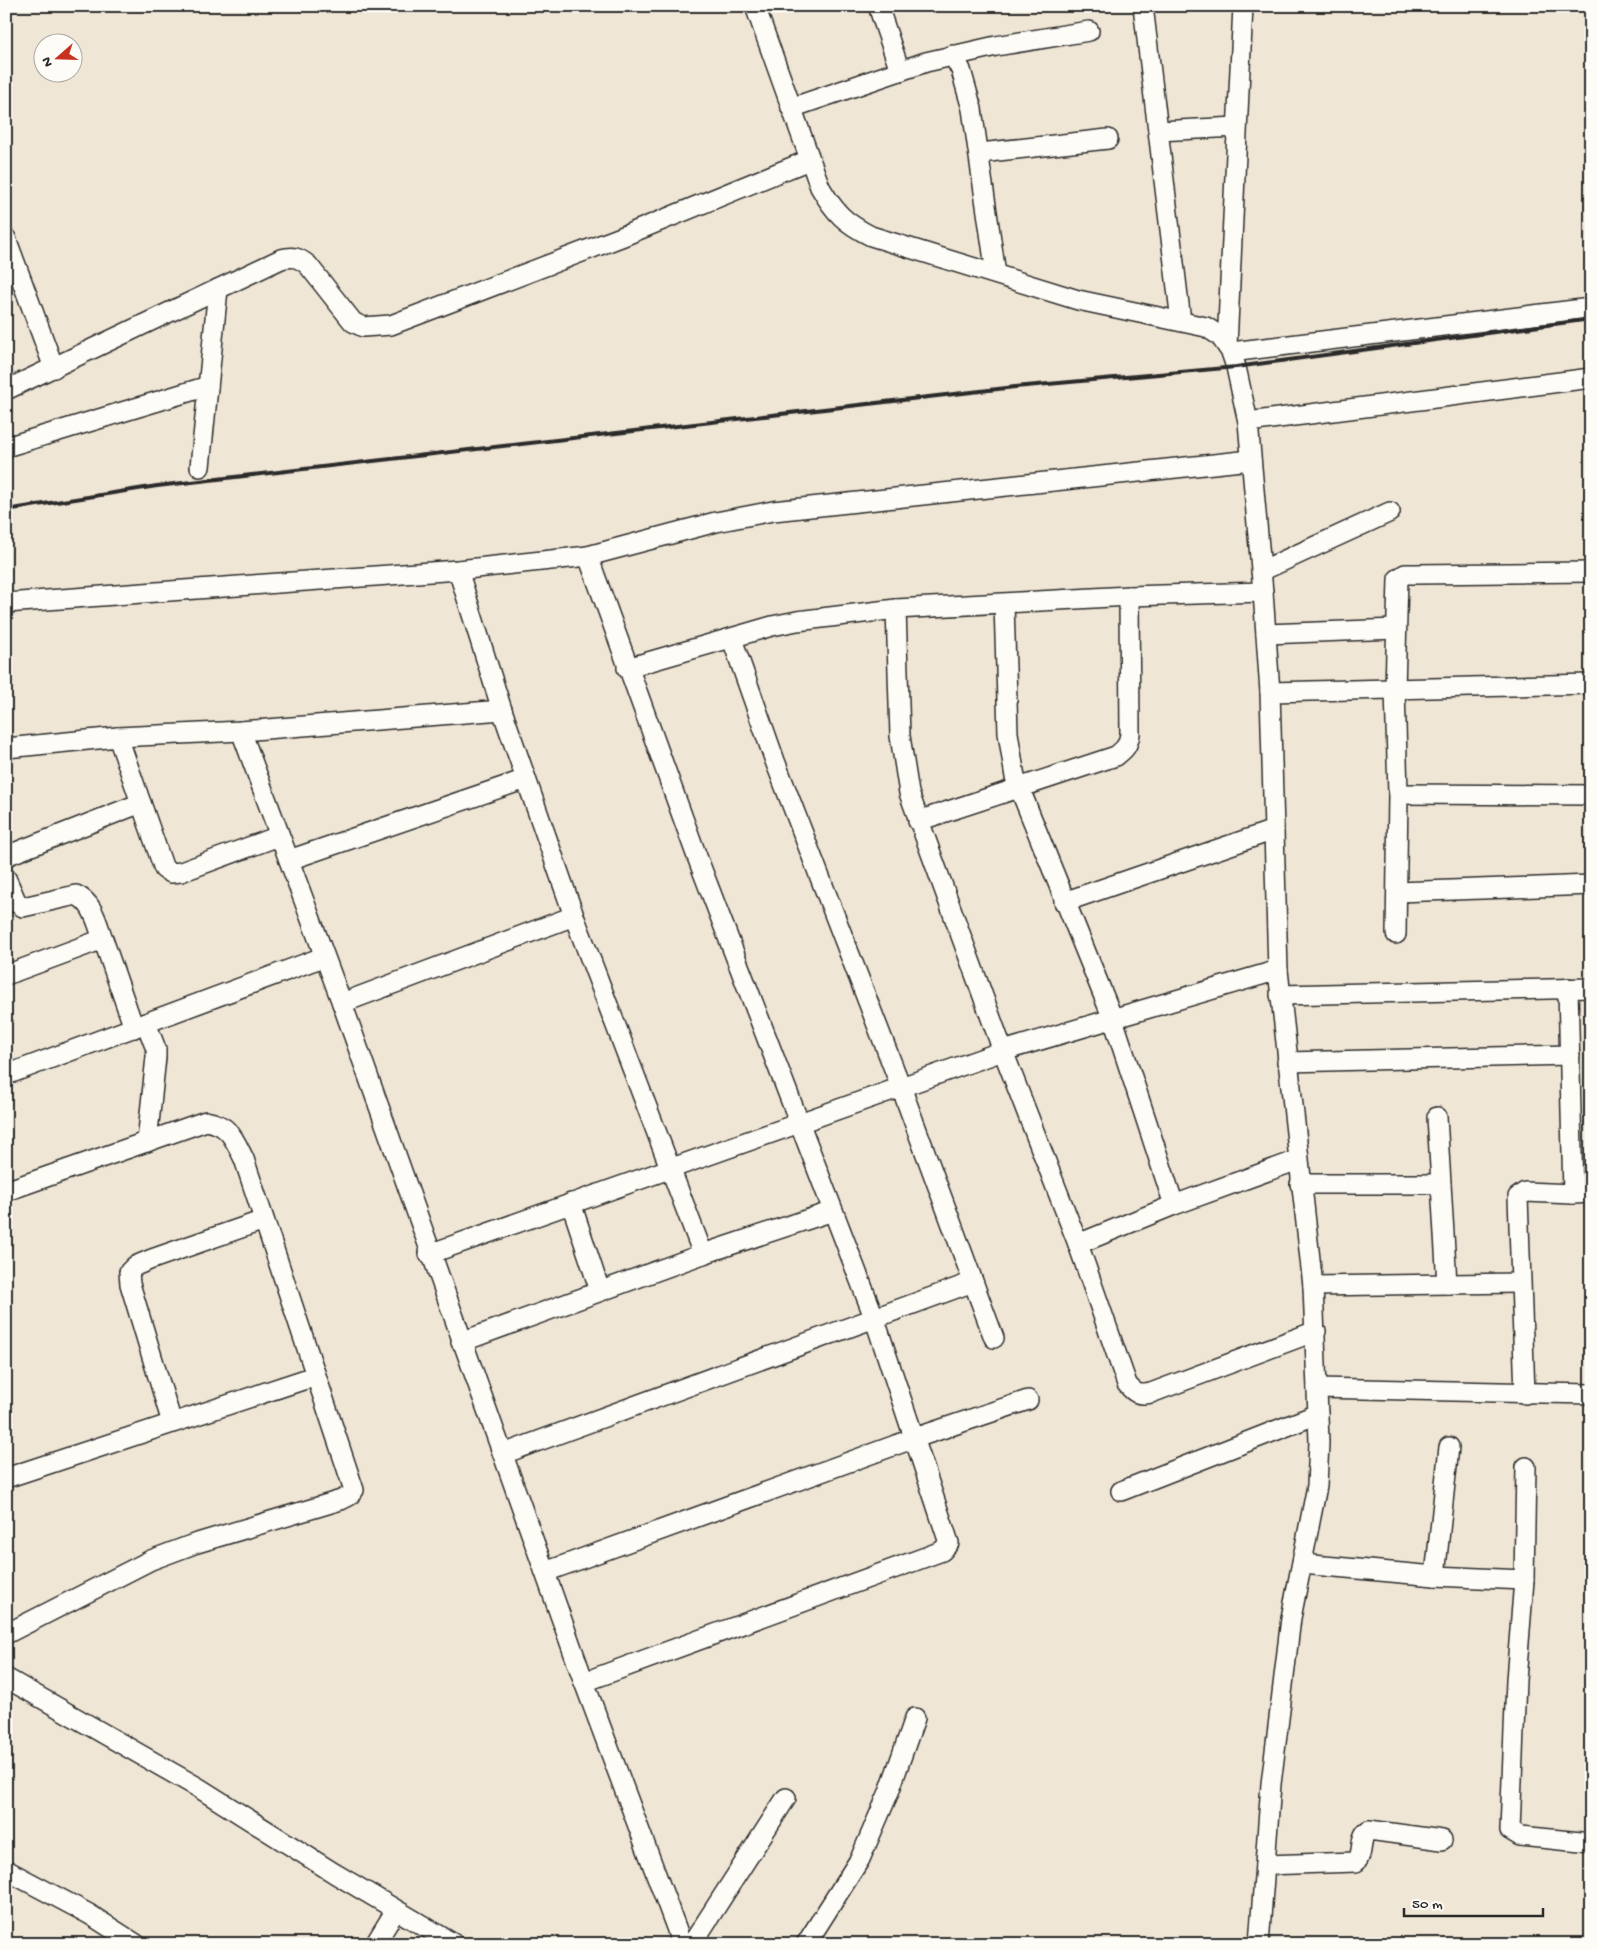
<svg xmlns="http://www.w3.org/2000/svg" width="1597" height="1950" font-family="'Gochi Hand',sans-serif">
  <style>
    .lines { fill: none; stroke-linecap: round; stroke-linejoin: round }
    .street-casing { stroke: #2b2b2b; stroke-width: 22 }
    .street { stroke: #fdfcf7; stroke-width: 19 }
    .rail { stroke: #2b2b2b; stroke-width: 4 }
  </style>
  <rect width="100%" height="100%" fill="#f0e6d5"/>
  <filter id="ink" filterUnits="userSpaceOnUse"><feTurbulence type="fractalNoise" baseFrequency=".02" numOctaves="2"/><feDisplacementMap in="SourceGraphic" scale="10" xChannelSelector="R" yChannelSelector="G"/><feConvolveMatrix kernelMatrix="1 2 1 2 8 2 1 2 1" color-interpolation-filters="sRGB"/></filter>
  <g filter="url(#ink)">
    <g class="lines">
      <g class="street-casing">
        <g id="street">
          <path d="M755,6l65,181c15,26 25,36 51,49l207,64 128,27 14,9 11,16 5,15 12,55 15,170 7,100 8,278 35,316 6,156 -2,44 -26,132 -10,84 -10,82 -12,160"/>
          <polyline points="878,6 900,71"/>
          <polyline points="1143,6 1181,321"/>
          <polyline points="953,55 961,70 972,109 996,274"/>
          <polyline points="791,108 926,62 996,46 1089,31"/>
          <polyline points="1158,131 1237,127"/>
          <polyline points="980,153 1108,139"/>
          <polyline points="6,238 54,368"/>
          <polyline points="1227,346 1243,6"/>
          <polyline points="1231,352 1591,308"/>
          <path d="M6,390l275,-131c12,-3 17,-2 27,6l45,57 10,5 28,-2 230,-88 188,-77"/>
          <polyline points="1248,422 1591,378"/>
          <polyline points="6,447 208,386"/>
          <polyline points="200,467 218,289"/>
          <polyline points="458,570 502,710 574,916 703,1254"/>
          <polyline points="1261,571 1390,512"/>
          <polyline points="6,603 458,570 588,556 716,522 773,511 1251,460"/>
          <polyline points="1004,604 1008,733 1015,777 1113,1019 1174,1205"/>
          <path d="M896,609l4,127 9,57 94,258 75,193 49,140c7,9 12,12 24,9l165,-62"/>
          <polyline points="1266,634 1396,629"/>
          <polyline points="732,639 775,761 901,1087 994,1338"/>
          <polyline points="627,668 772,626 797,621 896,609 1129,596 1263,592"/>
          <polyline points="1270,692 1591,684"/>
          <polyline points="241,731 342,1003 584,1682 677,1930 680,1944"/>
          <polyline points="118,737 164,869 171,873 181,872 279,836"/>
          <polyline points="6,748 118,737 241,731 502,710"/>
          <polyline points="1398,794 1591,795"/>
          <path d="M918,821l198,-65c9,-7 12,-10 14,-22l-1,-138"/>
          <polyline points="6,856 141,803"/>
          <polyline points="289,860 526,779"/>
          <path d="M6,878l11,25 6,4 53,-12c17,7 21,28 27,44"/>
          <polyline points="1397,892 1591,885"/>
          <polyline points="1064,902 1274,830"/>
          <polyline points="1396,934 1398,794 1395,689 1398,579 1405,574 1415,574 1591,572"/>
          <polyline points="6,975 103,939 134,1028"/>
          <polyline points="1568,988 1573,1194 1591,1193"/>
          <polyline points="1280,995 1591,988"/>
          <polyline points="342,1003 574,916"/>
          <polyline points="146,1023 156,1049 156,1057 147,1142"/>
          <polyline points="1287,1062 1570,1055"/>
          <polyline points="6,1075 323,957"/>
          <polyline points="1437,1117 1447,1284"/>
          <polyline points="1300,1184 1441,1184"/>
          <path d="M6,1191l200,-70c24,4 28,18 38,38l110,331 -5,6 -8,4 -147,44 -43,16 -145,74"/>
          <polyline points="571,1203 600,1291"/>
          <polyline points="1078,1244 1174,1205 1298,1160"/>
          <polyline points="429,1254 1003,1051 1278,970"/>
          <polyline points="1313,1286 1519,1283"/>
          <polyline points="461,1342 703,1254 833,1211"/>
          <polyline points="1317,1388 1591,1394"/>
          <polyline points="1525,1394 1518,1197 1525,1192 1573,1194"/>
          <polyline points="172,1423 130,1284 129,1272 135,1266 152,1259 264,1220"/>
          <polyline points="503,1454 973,1282"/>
          <polyline points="1526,1467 1524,1580 1516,1680 1510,1830 1520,1836 1591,1843"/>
          <polyline points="6,1478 315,1376"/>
          <polyline points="1121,1491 1318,1414"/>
          <polyline points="1302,1564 1435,1576 1524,1580"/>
          <polyline points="545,1572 915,1438 1028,1400"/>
          <polyline points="1435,1576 1449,1447"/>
          <polyline points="6,1678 199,1788 334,1873 454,1944"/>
          <polyline points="584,1682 942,1551 949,1543 874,1317 696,854 588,556"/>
          <path d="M1265,1865l91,-3c9,-9 2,-26 13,-32l73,10"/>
          <polyline points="6,1870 89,1914 136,1944"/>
          <polyline points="375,1944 396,1910"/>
          <polyline points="692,1944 786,1798"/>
          <polyline points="806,1944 860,1859 889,1792 915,1718"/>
        </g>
      </g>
      <use href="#street" class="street"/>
      <polyline class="rail" points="6,510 157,486 1015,387 1236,367 1591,319"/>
    </g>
  </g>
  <rect width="1597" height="1950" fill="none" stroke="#fdfcf7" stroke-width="25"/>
  <rect x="12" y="12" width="1572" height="1925" fill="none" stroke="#2b2b2b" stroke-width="2" filter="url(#ink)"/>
  <g transform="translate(58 58) rotate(250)"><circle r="24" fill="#fdfcf7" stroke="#a9a8a5"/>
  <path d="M0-4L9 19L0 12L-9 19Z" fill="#c8321e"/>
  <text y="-8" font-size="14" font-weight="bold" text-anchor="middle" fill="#2b2b2b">N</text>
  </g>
  <path d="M1404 1908v8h139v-8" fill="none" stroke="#2b2b2b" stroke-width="2.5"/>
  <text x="1412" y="1908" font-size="15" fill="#2b2b2b" stroke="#fdfcf7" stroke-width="4" paint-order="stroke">50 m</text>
</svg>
